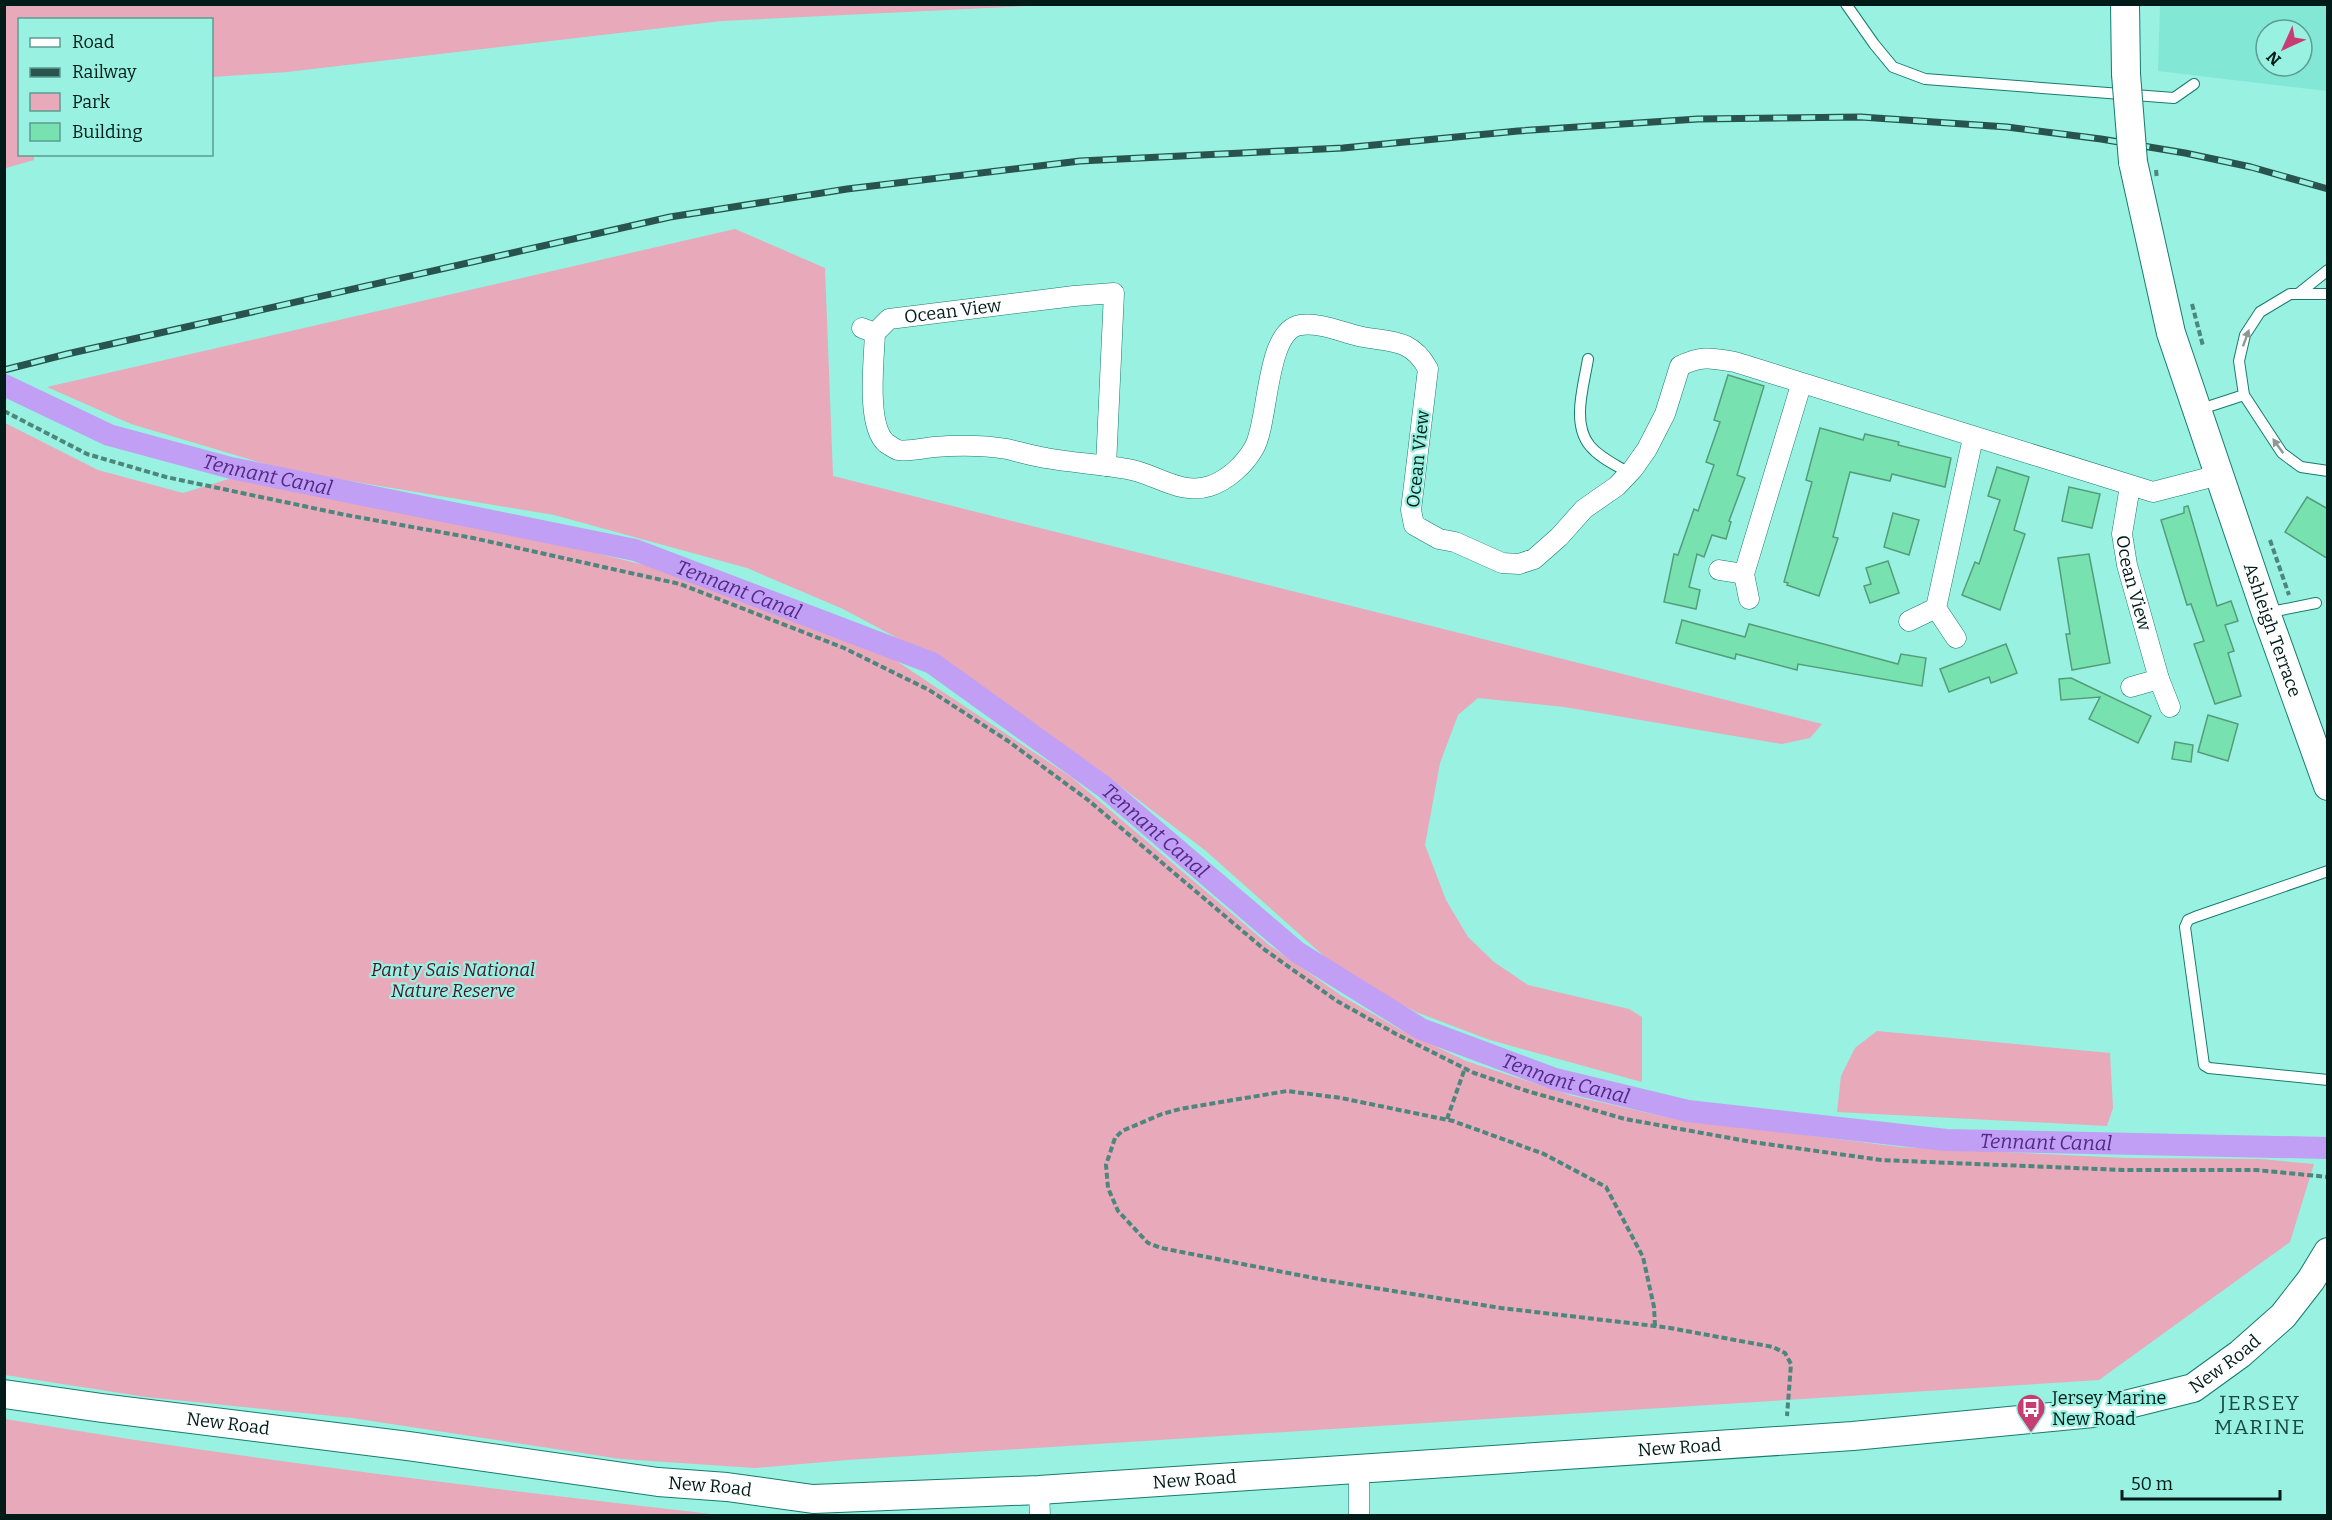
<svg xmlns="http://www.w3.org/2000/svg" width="2332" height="1520" font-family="Bitter,serif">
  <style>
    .built { fill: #83e7d5; fill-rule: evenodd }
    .green { fill: #e8a9ba }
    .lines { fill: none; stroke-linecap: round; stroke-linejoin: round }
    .canal { stroke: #c09ff4; stroke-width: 22 }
    .building { fill: #77e2af; stroke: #559c7a; stroke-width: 1.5 }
    .service-casing { stroke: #177b6e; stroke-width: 12 }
    .minor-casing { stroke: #177b6e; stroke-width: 21 }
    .secondary-casing { stroke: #177b6e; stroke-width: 30 }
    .path { stroke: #4c867c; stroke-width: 4; stroke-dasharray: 6 3; stroke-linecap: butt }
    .service { stroke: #fff; stroke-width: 10 }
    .minor { stroke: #fff; stroke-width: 20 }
    .secondary { stroke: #fff; stroke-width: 28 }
    .rail-casing { stroke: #29544d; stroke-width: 7 }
    .rail { stroke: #98f1e1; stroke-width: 4.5; stroke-dasharray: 14; stroke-linecap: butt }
    .secondary-bridge-casing { stroke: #177b6e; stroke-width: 30; stroke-linecap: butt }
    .path-bridge { stroke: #4c867c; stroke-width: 4; stroke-dasharray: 6 3; stroke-linecap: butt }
    .secondary-bridge { stroke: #fff; stroke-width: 28 }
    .oneway { fill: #8d9997 }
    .labels { text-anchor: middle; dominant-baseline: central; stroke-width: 4.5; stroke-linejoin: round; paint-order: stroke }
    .street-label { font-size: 18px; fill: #011c18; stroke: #98f1e1 }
    .park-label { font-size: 18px; font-style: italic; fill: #4e1229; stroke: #98f1e1 }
    .poi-label { font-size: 18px; fill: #011c18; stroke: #98f1e1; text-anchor: start }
    .water-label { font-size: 20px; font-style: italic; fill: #552788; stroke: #98f1e1 }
    .quarter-label { font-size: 21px; letter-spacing: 1.5px; fill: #1a4a43; stroke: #98f1e1 }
  </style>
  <rect width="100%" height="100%" fill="#98f1e1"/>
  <path class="built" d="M2160,5h167v86l-169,-20zM2266,30h36v36h-36z"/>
  <g class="green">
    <polygon points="5,4 1048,4 1048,5 722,21 287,72 212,77 212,20 20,20 20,154 34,155 34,160 6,168 4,163"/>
    <polygon points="735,229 825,268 833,476 1822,724 1810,738 1782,744 1564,707 1478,698 1458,715 1440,763 1425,845 1446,900 1468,937 1494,962 1528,985 1629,1009 1642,1017 1642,1082 1490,1040 1416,1012 1343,973 1206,851 1092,765 946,664 843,609 747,568 554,515 285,470 131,424 47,387"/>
    <polygon points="5,423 98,470 183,493 232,478 516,533 652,567 895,660 1071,777 1269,945 1342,996 1399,1029 1466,1061 1573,1096 1670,1118 1900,1147 2126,1158 2260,1159 2314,1164 2290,1242 2099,1380 847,1460 755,1468 621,1459 352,1418 146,1397 5,1375"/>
    <polygon points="1877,1031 2110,1053 2113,1108 2107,1126 1837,1112 1841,1076 1855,1048"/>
    <path d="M5,1419c237,40 476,69 715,96h-715z"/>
  </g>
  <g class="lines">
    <path class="canal" id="s1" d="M4,385l105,50 122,33 404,82 297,113 171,123 194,166 124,77 134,50 133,32 258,29 382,8"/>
  </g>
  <g class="building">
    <polygon points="1728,375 1764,386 1737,475 1745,478 1729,521 1731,522 1726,539 1712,535 1704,557 1697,554 1689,587 1700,590 1696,609 1664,602 1674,554 1678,555 1694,509 1698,511 1714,465 1706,462 1720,422 1714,420"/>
    <polygon points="1820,428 1863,440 1865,434 1899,442 1898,445 1951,458 1945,487 1892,474 1890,481 1850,472 1833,537 1838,538 1819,596 1787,585 1788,583 1784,582 1812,482 1806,480"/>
    <polygon points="1997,467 2029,477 2014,530 2025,534 2000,610 1962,595 1975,562 1979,564 2000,500 1988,496"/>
    <polygon points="2069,487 2100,494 2092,528 2062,521"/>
    <polygon points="2307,497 2328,509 2328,559 2285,532"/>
    <polygon points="2188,506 2217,606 2231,601 2238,621 2225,625 2234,651 2228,653 2241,696 2215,704 2194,644 2204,641 2191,604 2187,605 2161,520 2184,513 2184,507"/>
    <polygon points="1893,513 1919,520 1909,555 1884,547"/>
    <polygon points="2089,554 2110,663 2072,670 2066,634 2070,634 2058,558"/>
    <polygon points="1888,561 1899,593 1870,603 1864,586 1871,584 1866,568"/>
    <polygon points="1682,620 1745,637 1749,624 1898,664 1901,654 1926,658 1922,686 1798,664 1797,670 1736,654 1735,659 1676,643"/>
    <polygon points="2006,644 2017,673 1991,683 1989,677 1949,692 1940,669"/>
    <polygon points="2071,678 2151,716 2138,743 2089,719 2100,697 2061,700 2059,679"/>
    <polygon points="2208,715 2238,724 2228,761 2198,752"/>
    <polygon points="2175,742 2193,745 2191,762 2172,759"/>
  </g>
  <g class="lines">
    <g class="service-casing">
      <g id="service">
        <polyline points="1846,4 1874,44 1893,67 1925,79 2174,98 2194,84"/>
        <polyline points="2298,294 2328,270"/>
        <polyline points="2328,294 2290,294 2260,312 2245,335 2239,361 2244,395 2282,453 2301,467 2328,471"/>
        <path d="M1588,359c-4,26 -17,64 2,87 10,12 26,19 39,27"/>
        <polyline points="2198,410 2244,395"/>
        <polyline points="2266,613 2316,603"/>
        <polyline points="2328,871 2195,917 2188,920 2185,927 2204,1065 2209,1068 2328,1080"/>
      </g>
    </g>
    <g class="minor-casing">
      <g id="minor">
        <path id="s2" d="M862,328l13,5 14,-14 185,-23 40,-3 -8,173"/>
        <path d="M875,333c-1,28 -9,92 11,110 3,2 9,6 12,7 11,2 26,-2 36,-3 24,-2 49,-2 73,2 13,3 26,7 39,9 27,5 55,6 81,11 28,4 53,27 83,17 18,-6 35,-22 44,-38 15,-25 11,-117 46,-123 21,-3 43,8 63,12 29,5 49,2 65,32l-17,141 3,15 25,14 16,3 47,21 17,1 15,-5 25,-22 25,-28 33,-23 16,-17 14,-20 18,-35 15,-48c22,-11 32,-8 55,-4l418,130 66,-17"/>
        <path id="s3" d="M2130,486l-8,48 5,31 32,114 11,28"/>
        <polyline points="1719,570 1744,574"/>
        <polyline points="1749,599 1744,574 1801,385"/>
        <polyline points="1909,621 1936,608"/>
        <polyline points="1956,638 1936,608 1973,438"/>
        <polyline points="2131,687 2159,679"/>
        <polyline points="1359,1470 1359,1516"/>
        <polyline points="1039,1490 1040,1516"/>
      </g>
    </g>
    <g class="secondary-casing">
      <g id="secondary">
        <polyline points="2125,4 2126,74"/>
        <path id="s4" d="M2133,162l38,171 95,280 62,173"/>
        <path id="s5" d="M4,1394l98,14 306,38 250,36 69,5 86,12 226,-9 814,-54 240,-23 100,-25 47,-34 43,-38 28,-36 17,-28"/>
      </g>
    </g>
    <g class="path">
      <polyline points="2192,304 2203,346"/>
      <polyline points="4,411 87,454 166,477 346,515 473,538 680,584 844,648 929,690 1008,741 1088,800 1265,950 1337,1001 1396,1034 1474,1073 1527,1091 1625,1119 1752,1142 1881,1160 2122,1170 2256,1170 2328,1177"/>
      <polyline points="2270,540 2289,595"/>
      <polyline points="1447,1119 1465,1068"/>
      <polyline points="1655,1326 1654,1307 1643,1257 1606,1187 1544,1154 1453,1121 1341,1098 1287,1091 1180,1109 1162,1114 1122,1131 1115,1138 1106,1165 1108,1188 1118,1211 1148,1243 1161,1248 1324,1280 1501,1308 1655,1326 1670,1328 1773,1347 1785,1353 1791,1364 1787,1416"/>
    </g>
    <use href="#service" class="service"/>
    <use href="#minor" class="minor"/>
    <use href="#secondary" class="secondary"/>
    <g class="rail-casing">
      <polyline id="rail" points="4,370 67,354 670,217 847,189 1080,161 1343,148 1518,131 1698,119 1861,117 2007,127 2101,139 2185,153 2251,167 2328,189"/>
    </g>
    <use href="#rail" class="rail"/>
    <g class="secondary-bridge-casing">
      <polyline id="secondary-bridge" points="2126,74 2133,162"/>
    </g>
    <polyline class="path-bridge" points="2156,170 2157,179"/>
    <use href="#secondary-bridge" class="secondary-bridge"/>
  </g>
  <defs><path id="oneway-solid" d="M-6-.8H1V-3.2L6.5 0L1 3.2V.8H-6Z" transform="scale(1.5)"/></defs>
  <g class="oneway">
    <use href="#oneway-solid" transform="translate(2246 338) rotate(-70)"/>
    <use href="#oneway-solid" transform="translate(2278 446) rotate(-126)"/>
  </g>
  <defs>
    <g id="bus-pin" transform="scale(1.5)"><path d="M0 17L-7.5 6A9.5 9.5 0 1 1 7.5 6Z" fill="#c73c72" stroke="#98f1e1"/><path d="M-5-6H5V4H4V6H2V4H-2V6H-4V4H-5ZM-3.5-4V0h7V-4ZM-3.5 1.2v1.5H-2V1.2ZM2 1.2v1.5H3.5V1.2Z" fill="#fff"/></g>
  </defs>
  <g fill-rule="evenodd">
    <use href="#bus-pin" x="2031" y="1408"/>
  </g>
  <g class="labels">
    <g class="street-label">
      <text stroke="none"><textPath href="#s2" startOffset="98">Ocean View</textPath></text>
      <text transform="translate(1418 459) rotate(-84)">Ocean View</text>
      <text stroke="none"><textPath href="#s3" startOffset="99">Ocean View</textPath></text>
      <text stroke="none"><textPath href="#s4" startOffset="489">Ashleigh Terrace</textPath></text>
      <text stroke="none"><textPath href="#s5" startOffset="2242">New Road</textPath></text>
      <text stroke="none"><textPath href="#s5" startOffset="226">New Road</textPath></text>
      <text stroke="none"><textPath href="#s5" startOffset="1684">New Road</textPath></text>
      <text stroke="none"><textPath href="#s5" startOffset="1198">New Road</textPath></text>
      <text stroke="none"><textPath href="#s5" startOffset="712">New Road</textPath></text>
    </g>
    <g class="park-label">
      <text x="453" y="970">Pant y Sais National<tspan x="453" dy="21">Nature Reserve</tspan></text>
    </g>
    <g class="poi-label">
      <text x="2052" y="1398">Jersey Marine<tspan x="2052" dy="21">New Road</tspan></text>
    </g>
    <g class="water-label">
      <text stroke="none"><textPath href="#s1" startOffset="280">Tennant Canal</textPath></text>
      <text stroke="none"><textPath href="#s1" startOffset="766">Tennant Canal</textPath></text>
      <text stroke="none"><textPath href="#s1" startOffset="1252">Tennant Canal</textPath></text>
      <text stroke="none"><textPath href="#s1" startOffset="1738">Tennant Canal</textPath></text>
      <text stroke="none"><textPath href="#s1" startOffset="2224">Tennant Canal</textPath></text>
    </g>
    <g class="quarter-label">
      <text x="2260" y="1403">JERSEY<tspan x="2260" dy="24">MARINE</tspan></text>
    </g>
  </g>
  <rect width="2332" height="1520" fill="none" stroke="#011c18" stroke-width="12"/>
  <rect x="18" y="18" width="195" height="138" fill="#98f1e1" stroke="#5c9c91" stroke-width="1.5"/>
  <rect x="30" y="38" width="30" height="9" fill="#ffffff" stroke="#5c9c91" stroke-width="1.5"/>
  <text x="72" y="48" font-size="18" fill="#011c18">Road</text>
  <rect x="30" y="68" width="30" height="9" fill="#29544d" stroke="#5c9c91" stroke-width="1.5"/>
  <text x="72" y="78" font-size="18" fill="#011c18">Railway</text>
  <rect x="30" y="93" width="30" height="18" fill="#e8a9ba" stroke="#5c9c91" stroke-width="1.5"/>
  <text x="72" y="108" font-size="18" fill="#011c18">Park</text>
  <rect x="30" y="123" width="30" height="18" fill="#77e2af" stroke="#5c9c91" stroke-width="1.5"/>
  <text x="72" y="138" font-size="18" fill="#011c18">Building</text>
  <g transform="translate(2284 48) rotate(225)"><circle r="28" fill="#98f1e1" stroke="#5c9c91" stroke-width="1.5"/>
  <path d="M0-4.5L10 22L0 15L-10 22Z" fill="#c73c72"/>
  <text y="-9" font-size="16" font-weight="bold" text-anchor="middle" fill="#011c18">N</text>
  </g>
  <path d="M2122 1490v9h158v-9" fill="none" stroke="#011c18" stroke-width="3"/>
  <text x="2131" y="1490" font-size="18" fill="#011c18" stroke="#98f1e1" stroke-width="4.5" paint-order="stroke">50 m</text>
</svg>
